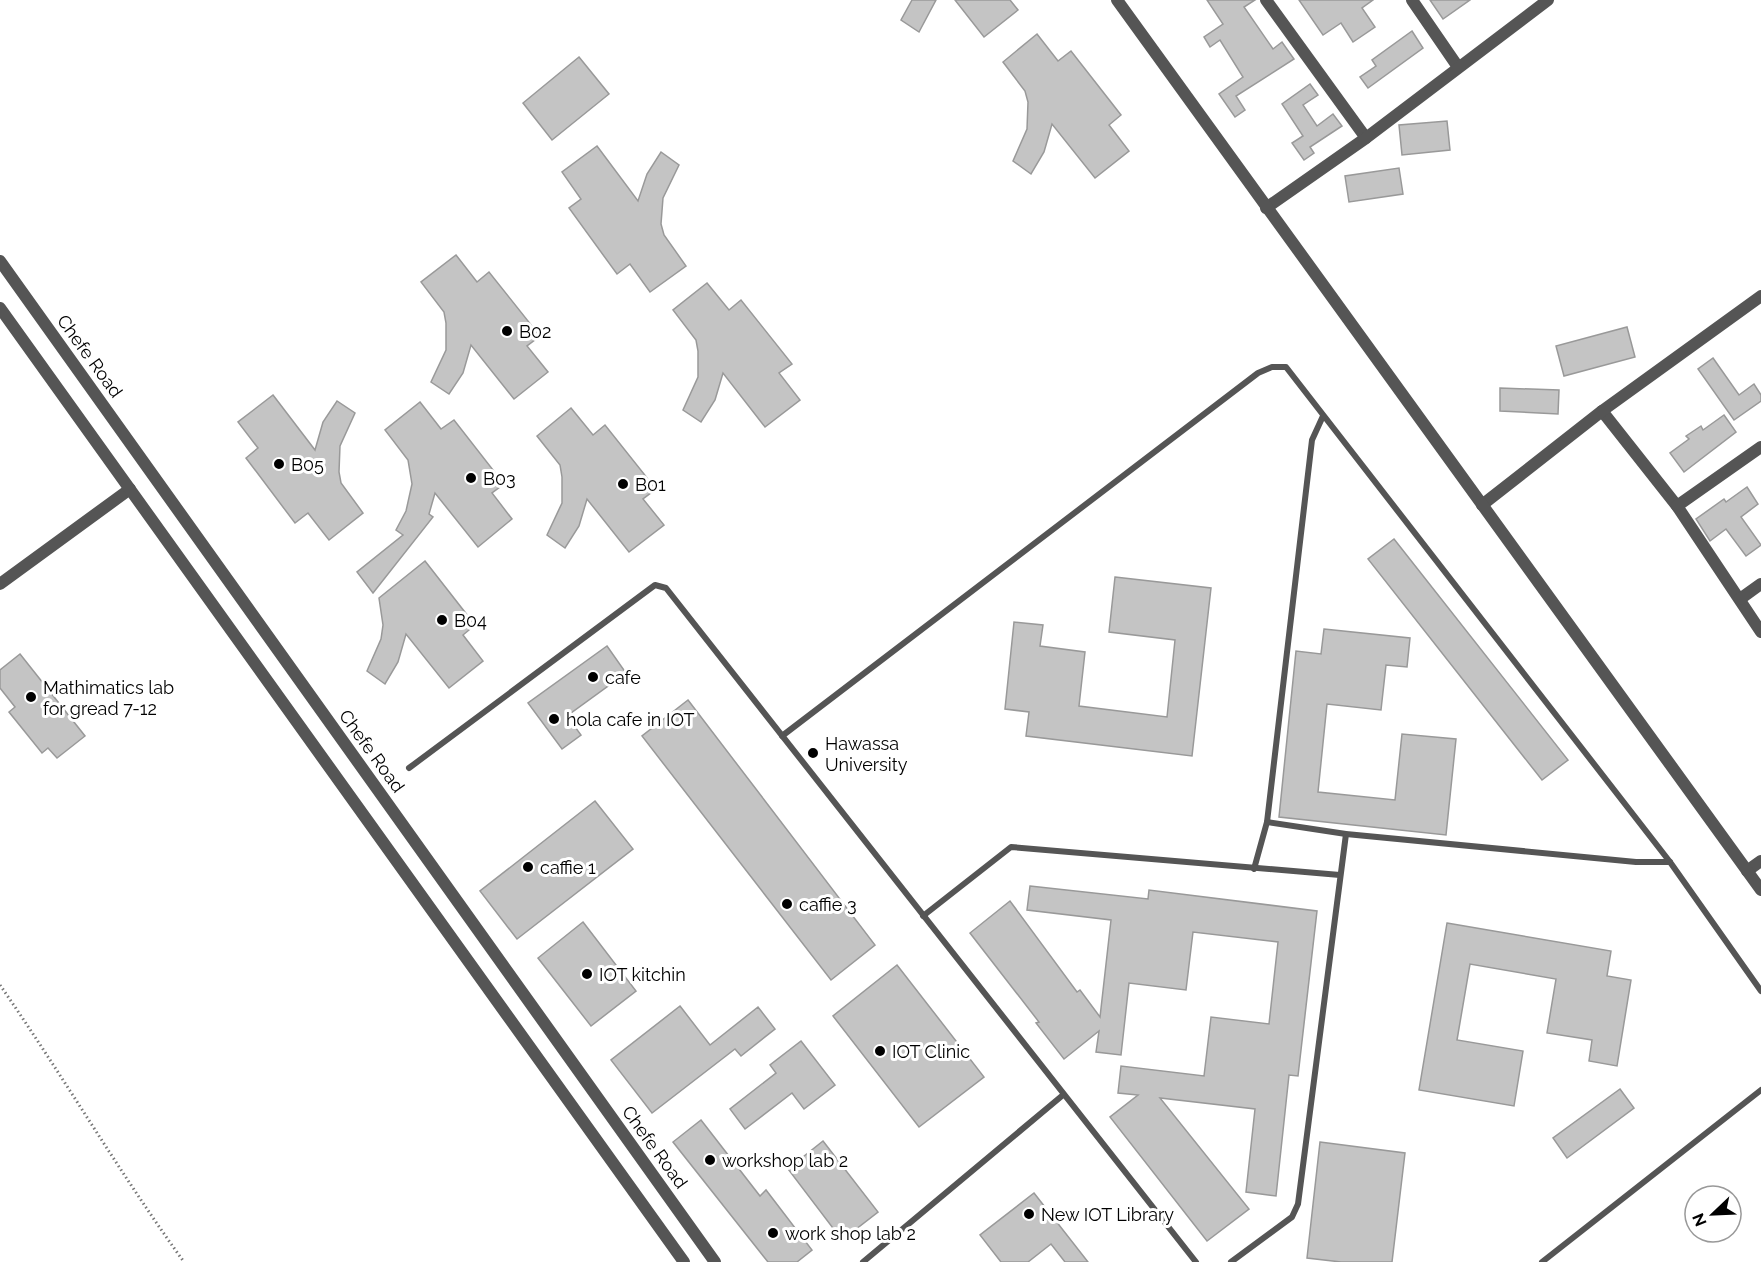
<svg xmlns="http://www.w3.org/2000/svg" width="1761" height="1262" font-family="Raleway,sans-serif">
  <style>
    .building { fill: #c4c4c4; stroke: #999; stroke-width: 1.5 }
    .lines { fill: none; stroke-linecap: round; stroke-linejoin: round }
    .path { stroke: #777; stroke-width: 3; stroke-dasharray: 1.5 3; stroke-linecap: butt }
    .service { stroke: #555; stroke-width: 6 }
    .minor { stroke: #555; stroke-width: 12 }
    .tertiary { stroke: #555; stroke-width: 12 }
    .poi-dot { fill: #000; stroke: #fff; stroke-width: 2 }
    .labels { text-anchor: middle; dominant-baseline: central; stroke-width: 6; stroke-linejoin: round; paint-order: stroke }
    .poi-label { font-size: 18px; fill: #000; stroke: #fff; text-anchor: start }
    .street-label { font-size: 18px; fill: #000; stroke: #fff }
  </style>
  <rect width="100%" height="100%" fill="#fff"/>
  <g class="building">
    <polygon points="912,0 936,0 919,32 901,20"/>
    <polygon points="955,0 1010,0 1018,10 984,37"/>
    <polygon points="1207,0 1255,0 1244,7 1273,49 1282,42 1294,59 1236,96 1245,110 1235,117 1219,94 1243,77 1220,40 1210,47 1204,37 1223,24"/>
    <polygon points="1299,0 1373,0 1362,8 1375,27 1353,42 1341,23 1323,35"/>
    <polygon points="1430,0 1470,0 1443,19"/>
    <polygon points="1412,31 1423,48 1368,88 1360,77 1376,66 1372,60"/>
    <polygon points="1037,34 1058,61 1071,51 1121,115 1109,125 1129,151 1095,178 1052,124 1044,152 1031,174 1013,161 1027,129 1028,102 1025,91 1003,62"/>
    <polygon points="579,57 609,94 552,140 523,103"/>
    <polygon points="1310,84 1318,95 1303,105 1317,126 1333,114 1342,126 1310,147 1314,153 1304,160 1292,143 1303,136 1282,104"/>
    <polygon points="1447,121 1450,150 1402,155 1399,125"/>
    <polygon points="597,146 638,201 647,174 661,152 679,165 663,198 661,224 664,235 686,266 650,292 630,264 617,274 569,208 581,199 562,172"/>
    <polygon points="1399,168 1403,194 1349,202 1345,176"/>
    <polygon points="456,255 477,282 489,272 540,336 527,346 548,372 514,399 471,345 463,373 449,394 431,382 446,350 446,323 444,312 421,282"/>
    <polygon points="707,283 729,310 741,300 792,364 779,373 800,400 765,427 723,373 715,400 701,422 683,410 698,377 698,351 696,340 673,310"/>
    <polygon points="1627,327 1635,357 1564,376 1556,346"/>
    <polygon points="1713,358 1739,395 1754,384 1761,395 1761,401 1734,420 1698,369"/>
    <polygon points="1500,388 1559,390 1558,414 1500,411"/>
    <polygon points="273,395 315,450 323,422 337,401 355,413 340,446 339,472 341,483 363,513 329,540 308,513 295,523 246,458 258,448 238,422"/>
    <polygon points="420,402 441,429 454,420 504,484 492,493 512,519 478,547 435,493 429,514 433,517 373,593 357,572 403,535 396,530 406,511 412,484 408,460 385,430"/>
    <polygon points="571,408 593,435 605,425 656,489 643,499 664,525 629,552 587,499 579,526 565,548 547,535 562,503 562,477 560,465 537,436"/>
    <polygon points="1724,415 1736,432 1684,472 1670,453 1689,439 1686,436 1701,426 1703,430"/>
    <polygon points="1747,487 1758,504 1741,517 1761,545 1746,556 1726,529 1710,541 1696,519 1724,499 1726,502"/>
    <polygon points="1394,539 1568,760 1542,780 1368,559"/>
    <polygon points="425,561 475,625 463,635 483,661 449,688 406,634 398,662 385,684 367,671 381,639 383,625 379,598"/>
    <polygon points="1115,577 1211,588 1192,756 1026,736 1029,712 1005,709 1014,622 1043,625 1040,646 1085,652 1079,706 1167,717 1175,640 1109,632"/>
    <polygon points="1324,629 1410,638 1407,667 1386,665 1381,710 1327,704 1318,792 1395,800 1402,734 1456,739 1446,835 1279,817 1296,651 1321,654"/>
    <polygon points="607,646 626,673 567,716 581,735 562,749 528,703"/>
    <polygon points="20,654 85,736 57,758 48,748 42,753 9,712 15,707 0,688 0,670"/>
    <polygon points="688,700 875,945 831,980 642,736"/>
    <polygon points="595,801 633,849 517,939 480,891"/>
    <polygon points="1030,886 1148,899 1149,890 1317,911 1298,1076 1289,1075 1276,1196 1246,1192 1255,1109 1160,1098 1249,1209 1207,1241 1110,1117 1138,1095 1118,1093 1121,1066 1204,1076 1211,1017 1269,1024 1278,942 1193,932 1186,990 1129,983 1121,1055 1096,1052 1099,1031 1064,1059 1036,1023 1039,1022 970,933 1010,901 1077,992 1080,990 1100,1017 1111,920 1027,910"/>
    <polygon points="583,922 636,991 591,1026 538,958"/>
    <polygon points="1447,923 1611,951 1607,976 1631,980 1617,1066 1589,1061 1592,1040 1547,1033 1556,979 1470,964 1457,1040 1523,1051 1514,1106 1419,1090"/>
    <polygon points="897,965 984,1077 919,1127 833,1016"/>
    <polygon points="680,1006 710,1045 758,1007 775,1029 741,1056 735,1049 652,1113 611,1060"/>
    <polygon points="801,1041 835,1085 804,1109 792,1093 745,1129 730,1109 776,1073 770,1065"/>
    <polygon points="1620,1089 1634,1108 1567,1158 1553,1138"/>
    <polygon points="701,1120 760,1196 766,1190 812,1250 797,1262 768,1262 673,1142"/>
    <polygon points="823,1141 878,1212 842,1240 788,1169"/>
    <polygon points="1320,1142 1405,1153 1392,1262 1341,1262 1307,1258"/>
    <polygon points="1034,1193 1088,1262 1065,1262 1051,1244 1028,1262 1001,1262 980,1235"/>
  </g>
  <g class="lines">
    <path class="path" d="M0,985c63,91 119,187 184,277"/>
    <g class="service">
      <polyline points="782,736 1258,373 1272,367 1286,367 1670,862 1761,991"/>
      <polyline points="409,768 655,585 666,588 1196,1262"/>
      <polyline points="1267,822 1346,834 1636,862 1670,862"/>
      <polyline points="1254,869 1267,822 1312,440 1323,416"/>
      <polyline points="923,916 1011,847 1340,875"/>
      <polyline points="863,1262 1063,1095"/>
      <polyline points="1231,1262 1292,1217 1298,1204 1346,834"/>
      <polyline points="1542,1262 1761,1090"/>
    </g>
    <g class="minor">
      <polyline points="1266,0 1366,138"/>
      <polyline points="1412,0 1458,67"/>
      <polyline points="1266,208 1366,138 1548,0"/>
      <polyline points="1602,411 1677,506 1761,632"/>
      <polyline points="1482,505 1602,411 1761,296"/>
      <polyline points="1677,506 1761,447"/>
      <polyline points="0,584 130,489"/>
      <polyline points="1740,599 1761,584"/>
      <polyline points="1747,871 1761,861"/>
    </g>
    <g class="tertiary">
      <polyline points="1117,0 1761,890"/>
      <polyline points="0,261 715,1262"/>
      <polyline points="0,308 684,1262"/>
    </g>
  </g>
  <g class="poi-dot">
    <circle cx="507" cy="331" r="6"/>
    <circle cx="279" cy="464" r="6"/>
    <circle cx="471" cy="478" r="6"/>
    <circle cx="623" cy="484" r="6"/>
    <circle cx="442" cy="620" r="6"/>
    <circle cx="593" cy="677" r="6"/>
    <circle cx="31" cy="697" r="6"/>
    <circle cx="554" cy="719" r="6"/>
    <circle cx="813" cy="753" r="6"/>
    <circle cx="528" cy="867" r="6"/>
    <circle cx="787" cy="904" r="6"/>
    <circle cx="587" cy="974" r="6"/>
    <circle cx="880" cy="1051" r="6"/>
    <circle cx="710" cy="1160" r="6"/>
    <circle cx="1029" cy="1214" r="6"/>
    <circle cx="773" cy="1233" r="6"/>
  </g>
  <g class="labels">
    <g class="poi-label">
      <text x="519" y="331">B02</text>
      <text x="291" y="464">B05</text>
      <text x="483" y="478">B03</text>
      <text x="635" y="484">B01</text>
      <text x="454" y="620">B04</text>
      <text x="605" y="677">cafe</text>
      <text x="43" y="687">Mathimatics lab<tspan x="43" dy="21">for gread 7-12</tspan></text>
      <text x="566" y="719">hola cafe in IOT</text>
      <text x="825" y="743">Hawassa<tspan x="825" dy="21">University</tspan></text>
      <text x="540" y="867">caffie 1</text>
      <text x="799" y="904">caffie 3</text>
      <text x="599" y="974">IOT kitchin</text>
      <text x="892" y="1051">IOT Clinic</text>
      <text x="722" y="1160">workshop lab 2</text>
      <text x="1041" y="1214">New IOT Library</text>
      <text x="785" y="1233">work shop lab 2</text>
    </g>
    <g class="street-label">
      <text transform="translate(90 356) rotate(54)">Chefe Road</text>
      <text transform="translate(372 751) rotate(54)">Chefe Road</text>
      <text transform="translate(655 1147) rotate(54)">Chefe Road</text>
    </g>
  </g>
  <g transform="translate(1713 1214) rotate(247)"><circle r="28" fill="#ffffff" stroke="#999999" stroke-width="1.5"/>
  <path d="M0-4.5L10 22L0 15L-10 22Z" fill="#000000"/>
  <text y="-9" font-size="16" font-weight="bold" text-anchor="middle" fill="#000000">N</text>
  </g>
</svg>
